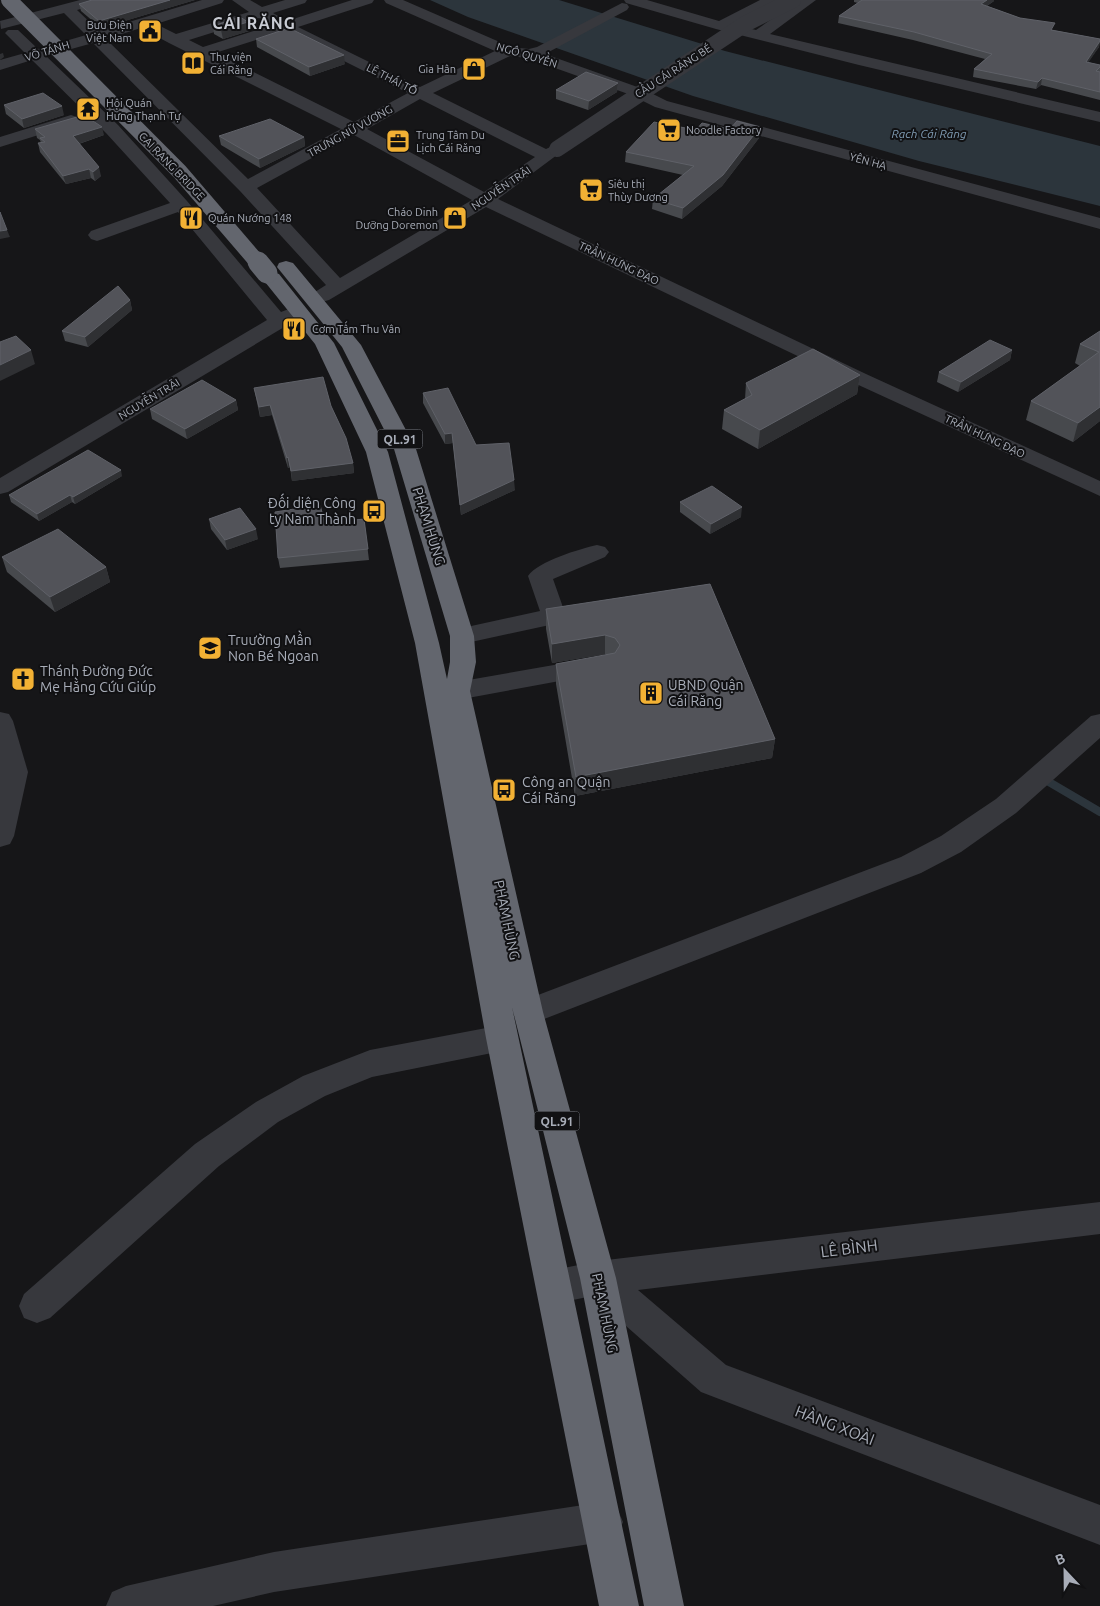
<svg xmlns="http://www.w3.org/2000/svg" width="1100" height="1606" font-family="Ubuntu,sans-serif">
  <style>
    .water { fill: #2c353c }
    .lines { fill: none; stroke-linecap: round; stroke-linejoin: round }
    .stream { stroke: #2c353c; stroke-width: 8 }
    .minor { fill: #37383d; fill-rule: evenodd }
    .highway { fill: #63666e; fill-rule: evenodd }
    .minor-bridge { stroke: #37383d; stroke-width: 16 }
    .highway-bridge-far1 { stroke: #63666e; stroke-width: 16 }
    .highway-bridge { stroke: #63666e; stroke-width: 21 }
    .wall { fill: #47494d }
    .shaded-wall { fill: #2f3033 }
    .building { fill: #525359; stroke: #5f6168 }
    .labels { text-anchor: middle; dominant-baseline: central; stroke-width: 4; stroke-linejoin: round; paint-order: stroke }
    .far-poi-label { font-size: 11px; fill: #a8adb8; stroke: #111113; text-anchor: start }
    .far-street-label { font-size: 11px; fill: #a8adb8; stroke: #111113 }
    .far-water-label { font-size: 12px; font-style: italic; fill: #7f9bb3; stroke: #111113 }
    .shield { fill: #111113; stroke: #7b7e86; stroke-width: 1 }
    .shield-label { font-size: 12px; font-weight: bold; fill: #a8adb8 }
    .poi-label { font-size: 14px; fill: #a8adb8; stroke: #111113; text-anchor: start }
    .street-label { font-size: 14px; fill: #a8adb8; stroke: #111113 }
    .far-district-label { font-size: 16px; font-weight: bold; letter-spacing: 1px; fill: #c9ccd4; stroke: #111113 }
    .near-street-label { font-size: 16px; fill: #a8adb8; stroke: #111113 }
  </style>
  <rect width="100%" height="100%" fill="#161618"/>
  <polygon class="water" points="430,0 559,0 725,51 1100,146 1100,206 919,161 693,96 468,17"/>
  <g class="lines">
    <polyline class="stream" points="1049,782 1100,812"/>
    <g class="minor">
      <path d="M80,0h24l-2,3 -25,7 22,21 103,-31h22l-2,3 -66,21 20,10 73,-22 -17,-12h18l12,7 23,-7h22l-2,3 -32,10 14,8 65,-21h22l-2,3 -74,24 122,60 75,-36 -109,-48 -2,-3h19l108,47 18,2 8,-2 85,-44 5,1 2,3 -2,3 -82,44 98,35 24,12 433,117v11l-445,-122 -24,-12 -104,-37 -17,-2 -77,37 113,56 11,-5 6,1 2,4 -67,50 368,175 234,107v15l-248,-114 -366,-175 -157,93 -7,2 -7,-2 -3,-4 3,-4 11,-7 -86,-94 -147,-148 -47,13 72,69 69,76 94,111 13,-5 7,2 3,4 -3,4 -293,175 -8,2v-16l267,-158 -89,-108 -75,27 -6,2 -6,-2 -3,-4 3,-4 79,-28 -64,-70 -74,-73 -32,10v-10l25,-7 -20,-20 3,-3h10l20,19 48,-14 -22,-22 -63,16 -1,-8zM259,18l14,7 -70,22 -14,-7zM141,28l28,15 172,86 -93,50 -142,-140zM284,31l124,62 -54,29 -139,-69zM420,99l115,58 -51,35 -117,-63zM354,135l118,65 -132,78 -83,-90z"/>
      <polygon points="624,0 647,0 719,21 760,0 778,0 776,3 735,25 756,30 799,0 816,0 770,34 1100,112 1100,122 859,65 716,29 626,3"/>
      <polygon points="71,115 77,117 79,120 77,123 0,147 0,137"/>
      <path d="M597,545l8,2 4,5 -4,5 -52,22 12,34 -6,10 -97,21 -9,-2 -3,-6 3,-6 87,-19 -12,-35c10,-15 52,-27 69,-31z"/>
      <polygon points="594,658 603,661 607,667 603,673 457,700 448,697 444,691 448,685 457,682"/>
      <polygon points="0,712 9,714 13,721 28,772 14,836 10,844 0,847"/>
      <polygon points="1100,714 1100,738 1016,813 961,852 921,873 539,1021 528,1025 517,1021 513,1012 517,1003 901,857 941,836 996,799 1091,716"/>
      <polygon points="502,1025 513,1029 518,1038 513,1047 502,1051 372,1077 325,1096 278,1122 219,1166 50,1318 37,1323 24,1318 19,1306 24,1294 195,1144 256,1102 303,1076 370,1050"/>
      <polygon points="1100,1202 1100,1234 638,1290 726,1365 1100,1505 1100,1545 701,1392 592,1296 554,1304 542,1299 536,1287 542,1275 554,1270 598,1261"/>
      <polygon points="603,1502 617,1508 623,1522 617,1536 603,1542 274,1592 213,1606 106,1606 112,1592 126,1586 274,1552"/>
    </g>
    <polygon class="highway" points="286,261 293,263 361,345 416,449 474,636 476,662 470,691 543,1012 616,1278 684,1606 644,1606 580,1278 512,1007 639,1606 599,1606 486,1038 415,643 366,452 315,344 265,282 262,278 265,274 272,272 279,274 334,343 388,452 439,643 447,679 450,662 450,636 394,449 342,347 277,267 279,263"/>
    <polyline class="minor-bridge" points="557,149 745,24 793,0"/>
    <polyline class="highway-bridge-far1" points="9,0 180,172 259,264"/>
    <polyline class="highway-bridge" points="258,262 267,273"/>
  </g>
  <g class="wall">
    <polygon points="92,0 195,0 101,28 81,11 79,4"/>
    <polygon points="854,0 994,0 994,1 987,6 1053,30 1100,39 1099,47 1088,62 1100,65 1100,100 1041,85 1036,89 973,77 974,69 985,59 913,40 838,23 839,16 858,3 854,2"/>
    <polygon points="213,26 249,31 223,39 214,34"/>
    <polygon points="256,39 345,64 310,76 257,47"/>
    <polygon points="618,83 617,92 588,110 556,99 556,90"/>
    <polygon points="4,105 64,115 24,128 6,114"/>
    <polygon points="35,129 104,135 79,144 101,176 95,181 91,178 66,184 40,152 38,143 41,143 40,140 37,138"/>
    <polygon points="696,130 759,138 722,186 682,219 652,209 653,199 683,175 625,162 626,152"/>
    <polygon points="219,136 304,137 305,146 260,168 221,145"/>
    <polygon points="130,300 132,310 88,347 65,341 62,331"/>
    <polygon points="1100,331 1100,421 1073,442 1026,420 1031,401 1080,366 1075,363 1080,344"/>
    <polygon points="1012,350 1010,360 958,392 937,382 939,372"/>
    <polygon points="860,375 857,394 758,449 722,429 724,410 745,399 746,383"/>
    <polygon points="254,388 331,406 353,463 354,473 292,481 290,467 288,468 272,415 260,417"/>
    <polygon points="423,393 476,445 515,490 461,515 453,443 445,444 423,403"/>
    <polygon points="236,400 238,410 187,439 152,419 150,409"/>
    <polygon points="122,476 75,504 72,502 39,521 11,502 9,495"/>
    <polygon points="680,502 741,517 710,534 680,512"/>
    <polygon points="209,519 258,539 227,550 211,529"/>
    <polygon points="364,519 369,560 280,568 278,558 325,523"/>
    <polygon points="2,557 106,567 110,582 55,612 7,572"/>
    <polygon points="710,584 775,739 772,758 575,796 556,684 556,664 607,655 605,654 552,663 546,629 546,609"/>
  </g>
  <g class="shaded-wall">
    <polygon points="170,0 195,0 101,28 99,21"/>
    <polygon points="987,0 994,0 994,1 979,11 981,4"/>
    <polygon points="248,22 249,31 223,39 221,30"/>
    <polygon points="1100,41 1099,47 1084,69 1086,62"/>
    <polygon points="3,53 4,57 0,60 0,54"/>
    <polygon points="344,55 345,64 310,76 309,67"/>
    <polygon points="1042,78 1041,85 1036,89 1038,82"/>
    <polygon points="618,83 617,92 588,110 589,101"/>
    <polygon points="62,106 64,115 24,128 22,119"/>
    <polygon points="102,127 104,135 75,145 73,136"/>
    <polygon points="760,127 759,138 722,186 682,219 683,208"/>
    <polygon points="304,137 305,146 260,168 259,159"/>
    <polygon points="99,167 101,176 95,181 93,172"/>
    <polygon points="89,169 91,178 66,184 63,176"/>
    <polygon points="7,230 10,237 0,239 0,231"/>
    <polygon points="130,300 132,310 88,347 85,337"/>
    <polygon points="31,350 35,364 0,381 0,365"/>
    <polygon points="1012,350 1010,360 958,392 961,382"/>
    <polygon points="860,375 857,394 758,449 760,430"/>
    <polygon points="236,400 238,410 187,439 185,429"/>
    <polygon points="270,405 272,415 260,417 259,407"/>
    <polygon points="1100,407 1100,421 1073,442 1078,423"/>
    <polygon points="452,433 453,443 445,444 445,434"/>
    <polygon points="288,457 290,467 288,468 287,458"/>
    <polygon points="353,463 354,473 292,481 291,471"/>
    <polygon points="121,470 122,476 75,504 73,497"/>
    <polygon points="514,480 515,490 461,515 460,505"/>
    <polygon points="70,495 72,502 39,521 37,514"/>
    <polygon points="742,507 741,517 710,534 711,524"/>
    <polygon points="256,529 258,539 227,550 225,540"/>
    <polygon points="106,567 110,582 55,612 50,597"/>
    <polygon points="605,635 605,654 552,663 552,644"/>
    <polygon points="775,739 772,758 575,796 576,777"/>
  </g>
  <g class="building">
    <polygon points="92,0 170,0 99,21 79,4"/>
    <polygon points="862,0 987,0 981,4 1020,18 1055,23 1051,30 1100,39 1100,41 1086,62 1100,65 1100,67 1096,71 1100,72 1100,92 1042,78 1038,82 974,69 992,54 914,32 839,16"/>
    <polygon points="240,17 248,22 221,30 213,26"/>
    <polygon points="289,28 344,55 309,67 256,39"/>
    <polygon points="586,72 618,83 589,101 556,90"/>
    <polygon points="43,93 62,106 22,119 4,105"/>
    <polygon points="84,115 102,127 73,136 99,167 93,172 89,169 63,176 38,143 45,142 40,138 45,137 35,129"/>
    <polygon points="270,119 304,137 259,159 219,136"/>
    <polygon points="737,121 760,127 723,175 683,208 653,199 694,166 626,152 654,122 696,130 702,123 730,129"/>
    <polygon points="0,212 7,230 0,231"/>
    <polygon points="118,286 130,300 85,337 62,331"/>
    <polygon points="1100,331 1100,407 1078,423 1031,401 1099,352 1080,344"/>
    <polygon points="16,336 31,350 0,365 0,342"/>
    <polygon points="990,340 1012,350 961,382 939,372"/>
    <polygon points="813,349 860,375 760,430 724,410 752,395 746,383"/>
    <polygon points="323,377 331,406 346,438 353,463 291,471 288,457 287,458 270,405 259,407 254,388"/>
    <polygon points="202,380 236,400 185,429 150,409"/>
    <polygon points="448,388 476,445 509,443 514,480 460,505 452,433 445,434 423,393"/>
    <polygon points="88,450 121,470 73,497 70,495 37,514 9,495"/>
    <polygon points="712,486 742,507 711,524 680,502"/>
    <polygon points="320,505 325,523 364,519 368,549 278,558 275,512"/>
    <polygon points="240,508 256,529 225,540 209,519"/>
    <polygon points="58,529 106,567 50,597 2,557"/>
    <polygon points="710,584 775,739 576,777 556,664 615,653 620,645 615,638 605,635 552,644 546,609"/>
  </g>
  <defs>
    <g id="civic-square" transform="scale(1.25)"><rect x="-9" y="-9" width="18" height="18" rx="4" fill="#f2b134" stroke="#111113"/><path d="M-.6-6.5H3V-4.5H.6V-3L4-1V1h2V6H-6V1h2V-1L-.6-3ZM-1.2 2.5V6h2.4V2.5Z" fill="#111"/></g>
    <g id="library-square" transform="scale(1.25)"><rect x="-9" y="-9" width="18" height="18" rx="4" fill="#f2b134" stroke="#111113"/><path d="M-6-4Q-3-5.5-.7-3.5V5Q-3 3-6 4ZM6-4Q3-5.5 .7-3.5V5Q3 3 6 4Z" fill="#111"/></g>
    <g id="shop-square" transform="scale(1.25)"><rect x="-9" y="-9" width="18" height="18" rx="4" fill="#f2b134" stroke="#111113"/><path d="M-5-2.5h2.3a2.7 3.5 0 0 1 5.4 0H5L5.5 6h-11ZM-1.5-2.5h3a1.5 2.3 0 0 0-3 0Z" fill="#111"/></g>
    <g id="temple-square" transform="scale(1.25)"><rect x="-9" y="-9" width="18" height="18" rx="4" fill="#f2b134" stroke="#111113"/><path d="M0-6L5-2H3V0L6.5 2.5H4V6H1.5V3h-3V6H-4V2.5H-6.5L-3 0V-2H-5Z" fill="#111"/></g>
    <g id="supermarket-square" transform="scale(1.25)"><rect x="-9" y="-9" width="18" height="18" rx="4" fill="#f2b134" stroke="#111113"/><path d="M-6-5.5h2.5l.6 2H6L4.5 2H-2.5L-4.4-4H-6ZM-1.5 3.2a1.3 1.3 0 1 0 .1 0ZM3 3.2a1.3 1.3 0 1 0 .1 0Z" fill="#111"/></g>
    <g id="office-square" transform="scale(1.25)"><rect x="-9" y="-9" width="18" height="18" rx="4" fill="#f2b134" stroke="#111113"/><path d="M-6-3h4V-5.5h4V-3h4V5H-6ZM-1-4.5V-3h2v-1.5ZM-6 0V1H6V0Z" fill="#111"/></g>
    <g id="restaurant-square" transform="scale(1.25)"><rect x="-9" y="-9" width="18" height="18" rx="4" fill="#f2b134" stroke="#111113"/><path d="M-5-6h1v4h1v-4h1v4h1v-4h1v5L-1.5 .5V6h-2V.5L-5-1ZM5-6V6H3V1.5H1.5Q1.5-4 5-6Z" fill="#111"/></g>
    <g id="bus-square" transform="scale(1.25)"><rect x="-9" y="-9" width="18" height="18" rx="4" fill="#f2b134" stroke="#111113"/><path d="M-5-6H5V4H4V6H2V4H-2V6H-4V4H-5ZM-3.5-4V0h7V-4ZM-3.5 1.2v1.5H-2V1.2ZM2 1.2v1.5H3.5V1.2Z" fill="#111"/></g>
    <g id="school-square" transform="scale(1.25)"><rect x="-9" y="-9" width="18" height="18" rx="4" fill="#f2b134" stroke="#111113"/><path d="M0-5L7-2L0 1L-7-2ZM-4 1L0 2.5L4 1V4Q0 6-4 4Z" fill="#111"/></g>
    <g id="church-square" transform="scale(1.25)"><rect x="-9" y="-9" width="18" height="18" rx="4" fill="#f2b134" stroke="#111113"/><path d="M-1.2-6h2.4v3.5h3.3v2.4h-3.3V6h-2.4V-.1h-3.3v-2.4h3.3Z" fill="#111"/></g>
    <g id="building-square" transform="scale(1.25)"><rect x="-9" y="-9" width="18" height="18" rx="4" fill="#f2b134" stroke="#111113"/><path d="M-4-6H4V6H1V3H-1V6H-4ZM-2.5-4.3h1.7v1.8h-1.7ZM.8-4.3h1.7v1.8H.8ZM-2.5-1h1.7V.8h-1.7ZM.8-1h1.7V.8H.8Z" fill="#111"/></g>
  </defs>
  <g fill-rule="evenodd">
    <use href="#civic-square" x="150" y="31"/>
    <use href="#library-square" x="193" y="63"/>
    <use href="#shop-square" x="474" y="69"/>
    <use href="#temple-square" x="88" y="109"/>
    <use href="#supermarket-square" x="669" y="130"/>
    <use href="#office-square" x="398" y="141"/>
    <use href="#supermarket-square" x="591" y="190"/>
    <use href="#restaurant-square" x="191" y="218"/>
    <use href="#shop-square" x="455" y="218"/>
    <use href="#restaurant-square" x="294" y="329"/>
    <use href="#bus-square" x="374" y="511"/>
    <use href="#school-square" x="210" y="648"/>
    <use href="#church-square" x="23" y="679"/>
    <use href="#building-square" x="651" y="693"/>
    <use href="#bus-square" x="504" y="790"/>
  </g>
  <g class="labels">
    <g class="far-poi-label">
      <text x="132" y="25" text-anchor="end">Bưu Điện<tspan x="132" dy="13">Việt Nam</tspan></text>
      <text x="210" y="57">Thư viện<tspan x="210" dy="13">Cái Răng</tspan></text>
      <text x="456" y="69" text-anchor="end">Gia Hân</text>
      <text x="106" y="103">Hội Quán<tspan x="106" dy="13">Hưng Thạnh Tự</tspan></text>
      <text x="686" y="130">Noodle Factory</text>
      <text x="416" y="135">Trung Tâm Du<tspan x="416" dy="13">Lịch Cái Răng</tspan></text>
      <text x="608" y="184">Siêu thị<tspan x="608" dy="13">Thùy Dương</tspan></text>
      <text x="438" y="212" text-anchor="end">Cháo Dinh<tspan x="438" dy="13">Dưỡng Doremon</tspan></text>
      <text x="208" y="218">Quán Nướng 148</text>
      <text x="312" y="329">Cơm Tấm Thu Vân</text>
    </g>
    <g class="far-street-label">
      <text transform="translate(47 51) rotate(-17)">VÕ TÁNH</text>
      <text transform="translate(527 55) rotate(17)">NGÔ QUYỀN</text>
      <text transform="translate(673 71) rotate(-33)">CẦU CÁI RĂNG BÉ</text>
      <text transform="translate(392 79) rotate(27)">LÊ THÁI TỔ</text>
      <text transform="translate(350 131) rotate(-29)">TRƯNG NỮ VƯƠNG</text>
      <text transform="translate(868 161) rotate(15)">YÊN HẠ</text>
      <text transform="translate(172 166) rotate(46)">CAI RANG BRIDGE</text>
      <text transform="translate(501 188) rotate(-34)">NGUYỄN TRÃI</text>
      <text transform="translate(619 263) rotate(25)">TRẦN HƯNG ĐẠO</text>
      <text transform="translate(149 399) rotate(-31)">NGUYỄN TRÃI</text>
      <text transform="translate(985 436) rotate(25)">TRẦN HƯNG ĐẠO</text>
    </g>
    <g class="far-water-label">
      <text x="929" y="133">Rạch Cái Răng</text>
    </g>
    <g class="shield">
      <rect x="377.5" y="429.5" width="45" height="19" rx="4"/>
      <rect x="534.5" y="1111.5" width="45" height="19" rx="4"/>
    </g>
    <g class="shield-label">
      <text x="400" y="439">QL.91</text>
      <text x="557" y="1121">QL.91</text>
    </g>
    <g class="poi-label">
      <text x="356" y="503" text-anchor="end">Đối diện Công<tspan x="356" dy="16">ty Nam Thành</tspan></text>
      <text x="228" y="640">Truường Mần<tspan x="228" dy="16">Non Bé Ngoan</tspan></text>
      <text x="40" y="671">Thánh Đường Đức<tspan x="40" dy="16">Mẹ Hằng Cứu Giúp</tspan></text>
      <text x="668" y="685">UBND Quận<tspan x="668" dy="16">Cái Răng</tspan></text>
      <text x="522" y="782">Công an Quận<tspan x="522" dy="16">Cái Răng</tspan></text>
    </g>
    <g class="street-label">
      <text transform="translate(429 526) rotate(73)">PHẠM HÙNG</text>
      <text transform="translate(507 920) rotate(78)">PHẠM HÙNG</text>
      <text transform="translate(605 1313) rotate(78)">PHẠM HÙNG</text>
    </g>
    <g class="far-district-label">
      <text x="254" y="23">CÁI RĂNG</text>
    </g>
    <g class="near-street-label">
      <text transform="translate(849 1248) rotate(-7)">LÊ BÌNH</text>
      <text transform="translate(835 1425) rotate(21)">HÀNG XOÀI</text>
    </g>
  </g>
  <g transform="translate(1065 1571) rotate(338)" stroke="#111113" stroke-width="4" paint-order="stroke">
  <path d="M0-4L9 19L0 12L-9 19Z" fill="#a8adb8"/>
  <text y="-8" font-size="14" font-weight="bold" text-anchor="middle" fill="#a8adb8">B</text>
  </g>
</svg>
